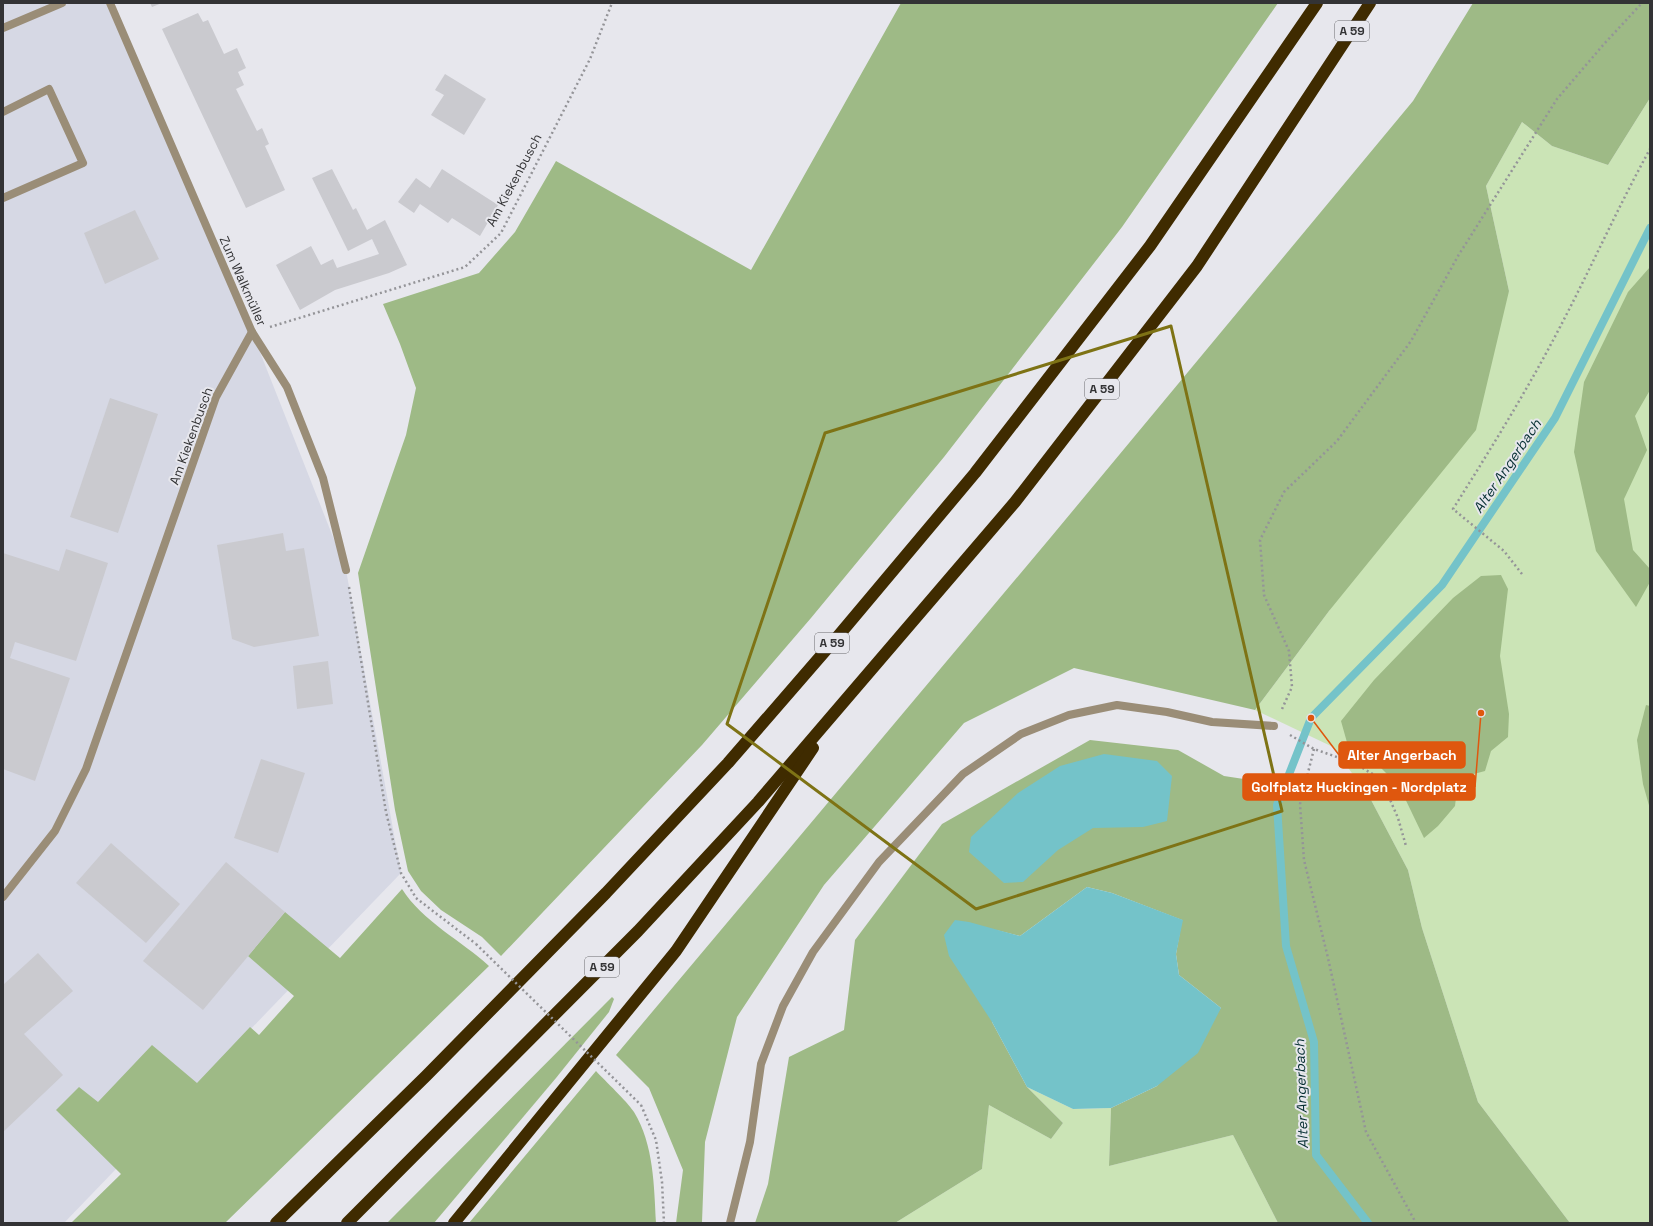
<svg xmlns="http://www.w3.org/2000/svg" width="1653" height="1226" font-family="'Space Grotesk',sans-serif">
  <style>
    .built { fill: #d6d8e4 }
    .green { fill: #cbe4b6 }
    .forest { fill: #9eba86 }
    .water { fill: #74c3c9 }
    .lines { fill: none; stroke-linecap: round; stroke-linejoin: round }
    .stream { stroke: #74c3c9; stroke-width: 8 }
    .building { fill: #cacacf }
    .path { stroke: #949498; stroke-width: 2.5; stroke-dasharray: 2 3; stroke-linecap: butt }
    .service { stroke: #9a8d77; stroke-width: 8 }
    .minor { stroke: #9a8d77; stroke-width: 8 }
    .motorway { stroke: #3f2b00; stroke-width: 12 }
    .path-bridge { stroke: #949498; stroke-width: 2.5; stroke-dasharray: 2 3; stroke-linecap: butt }
    .marked { fill: none; stroke: #7e7315; stroke-width: 3; stroke-linejoin: round }
    .labels { text-anchor: middle; dominant-baseline: central; stroke-width: 4; stroke-linejoin: round; paint-order: stroke }
    .shield { fill: #e7e7ed; stroke: #69696c; stroke-width: 1 }
    .shield-label { font-size: 12px; font-weight: bold; fill: #333335 }
    .street-label { font-size: 13px; fill: #333335; stroke: #e7e7ed }
    .water-label { font-size: 14px; font-style: italic; fill: #062f32; stroke: #e7e7ed }
    .leader { fill: none; stroke: #df570e; stroke-width: 1.5 }
    .callout-dot { fill: #df570e; stroke: #e7e7ed; stroke-width: 1.5 }
    .callout { fill: #df570e; stroke: #df570e; stroke-width: 1.5 }
    .callout-label { font-size: 14px; text-anchor: middle; font-weight: bold; fill: #fff }
  </style>
  <rect width="100%" height="100%" fill="#e7e7ed"/>
  <polygon class="built" points="3,3 106,3 252,332 346,570 401,873 64,1223 3,1223"/>
  <g class="green">
    <polygon points="1650,98 1650,1223 1570,1223 1478,1102 1422,928 1408,870 1370,798 1333,747 1255,710 1329,611 1509,291 1486,186 1522,122 1552,146 1608,165"/>
    <polygon points="1027,1087 1073,1109 1111,1108 1109,1166 1233,1135 1278,1223 895,1223 982,1169 989,1105 1051,1139 1063,1123"/>
  </g>
  <g class="forest">
    <polygon points="901,3 1278,3 1122,227 944,457 811,618 702,745 501,956 482,937 441,910 421,891 408,871 395,810 358,573 406,435 416,388 400,344 383,304 479,273 515,232 556,161 751,270"/>
    <polygon points="1473,3 1650,3 1650,98 1608,165 1552,146 1522,122 1486,186 1509,291 1476,430 1329,611 1255,710 1074,668 964,723 824,885 737,1017 705,1142 702,1222 676,1223 683,1170 649,1088 616,1055 1051,537 1413,101"/>
    <polygon points="1650,267 1650,390 1635,416 1647,450 1624,499 1633,550 1650,569 1650,582 1636,607 1596,551 1574,452 1584,382 1628,292"/>
    <polygon points="1501,575 1508,589 1500,656 1509,714 1508,737 1491,751 1485,771 1470,775 1457,789 1455,806 1438,826 1424,838 1399,786 1380,767 1348,746 1341,721 1374,680 1453,598 1481,576"/>
    <polygon points="1646,705 1650,706 1650,809 1643,784 1637,740"/>
    <polygon points="1090,740 1178,750 1224,776 1370,798 1408,870 1422,928 1478,1102 1570,1223 1278,1223 1233,1135 1109,1166 1111,1108 1157,1086 1221,1008 1179,975 1176,954 1182,920 1112,893 1087,887 1020,936 996,930 992,1022 1027,1087 1063,1123 1051,1139 989,1105 982,1169 895,1223 755,1223 768,1184 789,1057 844,1030 855,940 942,824"/>
    <path d="M402,889c20,32 60,52 87,77l-264,257h-154l50,-49 -65,-64 23,-23 19,15 54,-57 45,38 53,-56 9,8 35,-39 -46,-40 37,-44 55,46z"/>
    <polygon points="612,997 614,999 609,1012 556,1078 434,1223 387,1223"/>
    <path d="M596,1071c10,11 30,29 38,41 20,33 20,74 22,111h-187z"/>
  </g>
  <g class="water">
    <polygon points="1104,754 1157,761 1172,776 1167,821 1143,827 1093,828 1058,850 1023,882 1004,883 969,852 971,837 1018,793 1060,766"/>
    <polygon points="1087,887 1112,893 1183,920 1176,954 1179,975 1221,1008 1198,1053 1157,1086 1111,1108 1073,1109 1027,1087 992,1022 949,956 944,935 955,920 969,922 1020,936"/>
  </g>
  <g class="lines">
    <polyline class="stream" points="1368,1223 1316,1155 1314,1042 1286,946 1277,805 1311,718 1442,585 1555,418 1650,228"/>
  </g>
  <g class="building">
    <polygon points="150,3 162,3 152,7"/>
    <polygon points="198,13 203,22 208,20 224,54 237,48 246,68 238,72 244,85 236,89 257,131 262,128 269,144 265,146 285,190 246,208 162,29"/>
    <polygon points="445,74 486,99 464,135 431,115 444,95 435,90"/>
    <polygon points="332,169 353,210 356,208 367,230 385,220 407,265 389,273 335,290 300,310 276,265 311,246 321,265 333,259 337,268 379,254 372,239 348,251 312,178"/>
    <polygon points="442,169 498,205 480,236 452,218 448,223 420,204 414,213 398,202 416,178 430,188"/>
    <polygon points="135,210 159,259 105,284 84,233"/>
    <polygon points="110,398 158,414 118,533 70,517"/>
    <polygon points="283,533 286,551 304,548 319,636 254,647 232,639 217,545"/>
    <polygon points="66,549 108,563 76,661 15,642 10,658 70,678 35,781 3,769 3,553 59,571"/>
    <polygon points="328,661 333,704 297,709 293,666"/>
    <polygon points="261,759 305,773 278,853 234,838"/>
    <polygon points="111,843 180,904 146,943 76,883"/>
    <polygon points="226,862 285,912 203,1010 143,961"/>
    <polygon points="38,953 73,991 24,1034 63,1075 3,1132 3,985"/>
  </g>
  <g class="lines">
    <g class="path">
      <polyline points="270,327 465,267 501,233 590,59 612,3"/>
      <path d="M1522,574l-18,-23 -51,-42c37,-59 75,-120 107,-182 31,-59 58,-120 90,-178"/>
      <polyline points="349,587 386,812 401,873 416,898 476,944"/>
      <polyline points="1282,709 1292,687 1289,651 1264,595 1260,540 1284,492 1337,441 1411,341 1458,256 1557,99 1604,44 1642,3"/>
      <polyline points="1290,735 1314,749 1354,763 1381,779 1398,818 1406,846"/>
      <polyline points="1314,749 1300,804 1304,860 1328,958 1366,1132 1416,1223"/>
      <polyline points="641,1105 656,1140 662,1182 664,1223"/>
    </g>
    <g class="service">
      <polyline points="3,28 62,3"/>
      <polyline points="3,112 49,89 83,163 3,198"/>
      <polyline points="730,1223 750,1142 761,1064 783,1006 813,952 879,862 963,774 1021,734 1069,715 1117,705 1167,712 1212,722 1274,726"/>
    </g>
    <g class="minor">
      <polyline points="110,3 252,332 287,387 323,478 346,570"/>
      <polyline points="3,897 55,831 86,769 216,397 252,332"/>
    </g>
    <g class="motorway">
      <polyline points="276,1223 426,1076 606,893 728,763 839,635 975,473 1150,246 1317,3"/>
      <polyline points="347,1223 638,931 758,802 1015,502 1197,266 1370,3"/>
      <polyline points="454,1223 676,951 813,748"/>
    </g>
    <polyline class="path-bridge" points="476,944 641,1105"/>
  </g>
  <path class="marked" d="M1171,326l111,485 -306,98 -249,-185 98,-291z"/>
  <g class="labels">
    <g class="shield">
      <rect x="1335" y="21" width="34" height="20" rx="3"/>
      <rect x="1085" y="379" width="34" height="20" rx="3"/>
      <rect x="815" y="633" width="34" height="20" rx="3"/>
      <rect x="585" y="957" width="34" height="20" rx="3"/>
    </g>
    <g class="shield-label">
      <text x="1352" y="31">A 59</text>
      <text x="1102" y="389">A 59</text>
      <text x="832" y="643">A 59</text>
      <text x="602" y="967">A 59</text>
    </g>
    <g class="street-label">
      <text transform="translate(514 180) rotate(-62)">Am Kiekenbusch</text>
      <text transform="translate(243 281) rotate(66)">Zum Walkmüller</text>
      <text transform="translate(191 436) rotate(-70)">Am Kiekenbusch</text>
    </g>
    <g class="water-label">
      <text transform="translate(1507 466) rotate(-56)">Alter Angerbach</text>
      <text transform="translate(1301 1094) rotate(-92)">Alter Angerbach</text>
    </g>
  </g>
  <path class="leader" d="M1311 718L1339 755M1481 713L1475 787"/>
  <g class="callout-dot">
    <circle cx="1311" cy="718" r="4"/>
    <circle cx="1481" cy="713" r="4"/>
  </g>
  <g class="callout">
    <rect x="1339" y="742" width="126" height="26" rx="4"/>
    <rect x="1243" y="774" width="232" height="26" rx="4"/>
  </g>
  <g class="callout-label">
    <text x="1402" y="760">Alter Angerbach</text>
    <text x="1359" y="792">Golfplatz Huckingen - Nordplatz</text>
  </g>
  <rect width="1653" height="1226" fill="none" stroke="#333335" stroke-width="8"/>
</svg>
